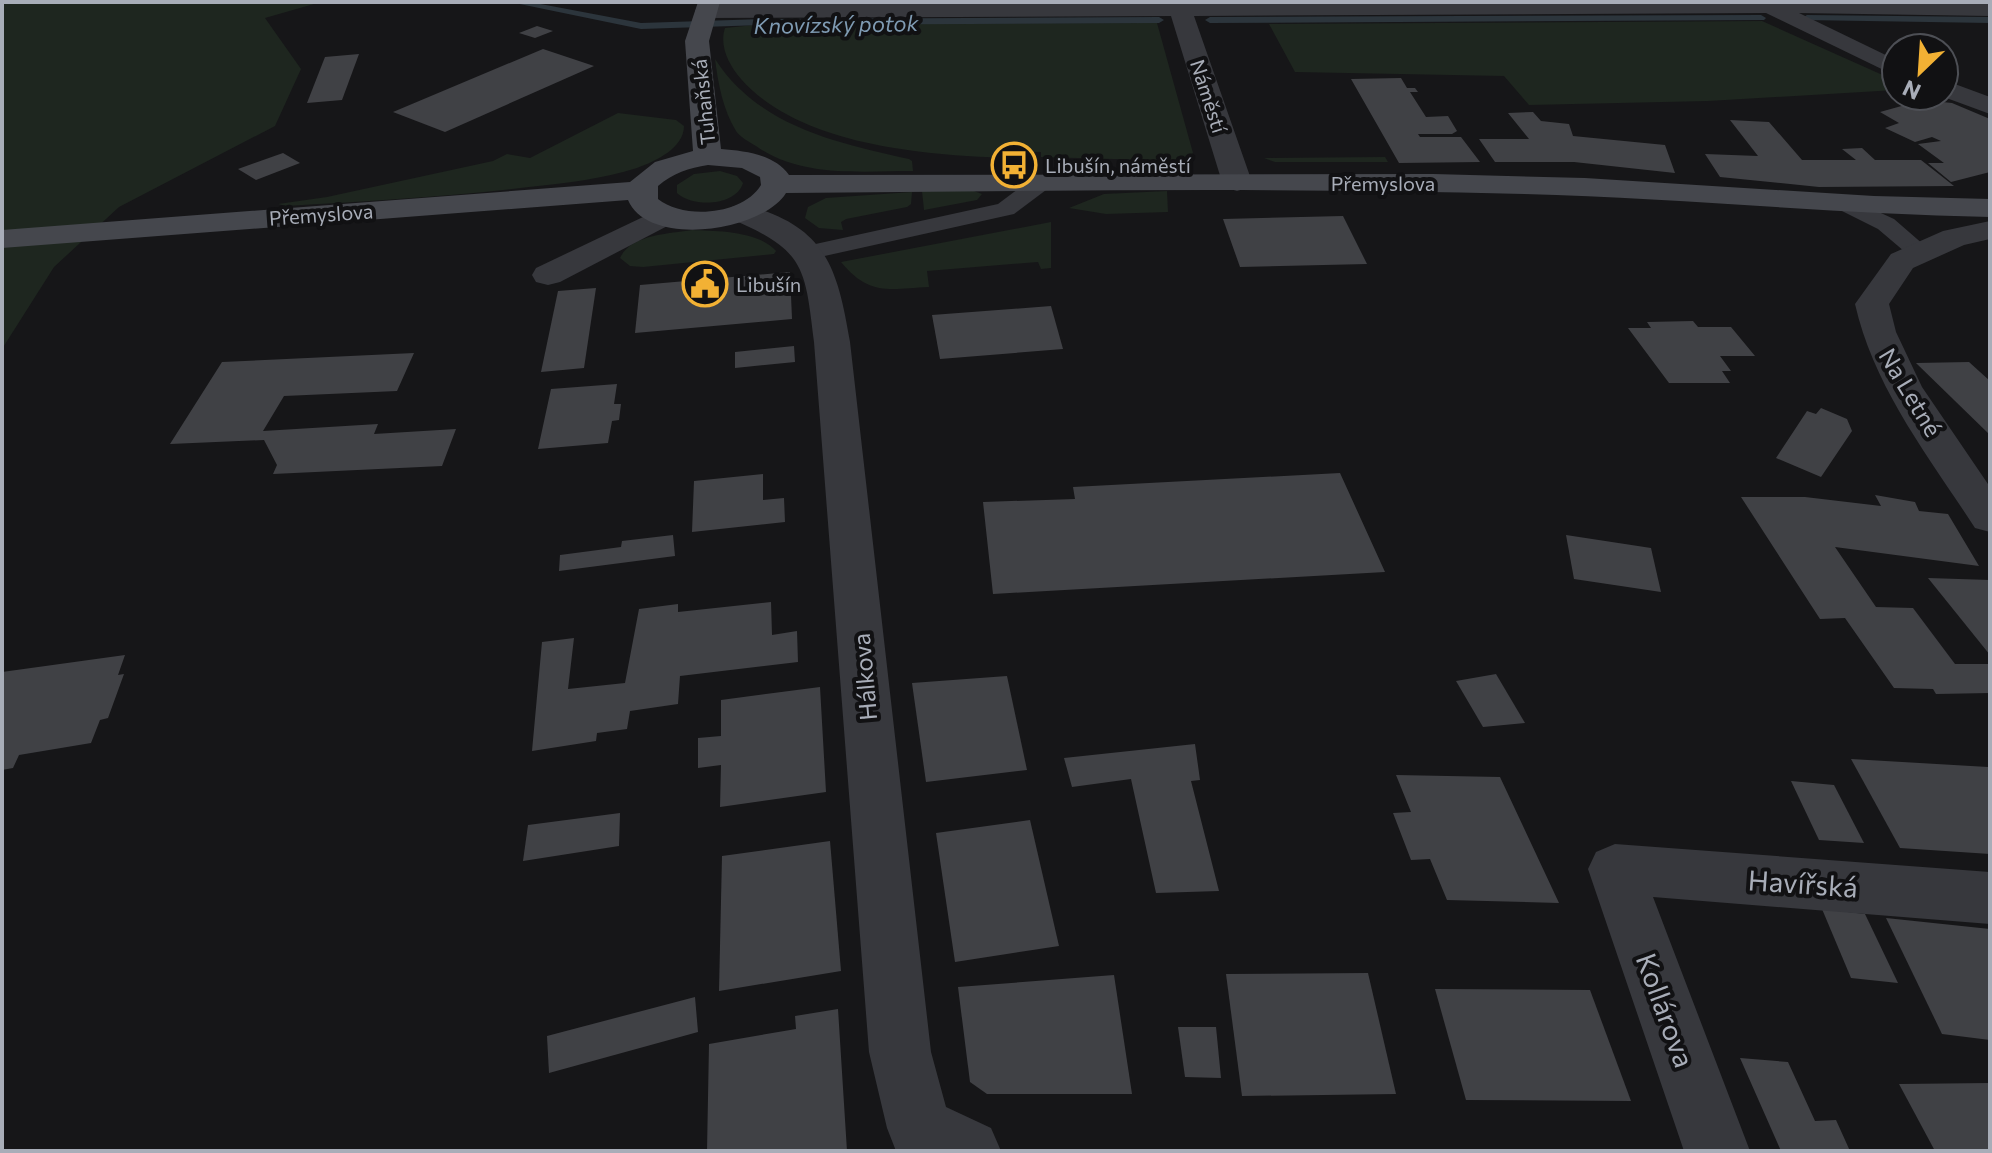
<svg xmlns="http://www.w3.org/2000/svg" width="1992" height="1153" font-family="Commissioner,sans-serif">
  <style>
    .green { fill: #1e261f }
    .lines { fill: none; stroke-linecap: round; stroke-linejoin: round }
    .stream { fill: #2c353c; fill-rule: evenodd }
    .building { fill: #404145 }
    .lane { fill: #37383d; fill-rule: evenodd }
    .street { fill: #37383d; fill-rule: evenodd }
    .secondary { fill: #45474d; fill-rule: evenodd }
    .labels { text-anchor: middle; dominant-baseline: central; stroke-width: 8; stroke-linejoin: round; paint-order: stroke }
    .far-street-label { font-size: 20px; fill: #a8adb8; stroke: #111113 }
    .far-poi-label { font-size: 20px; fill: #a8adb8; stroke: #111113; text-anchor: start }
    .far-water-label { font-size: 22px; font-style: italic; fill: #7f9bb3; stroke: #111113 }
    .street-label { font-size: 24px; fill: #a8adb8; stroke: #111113 }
    .near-street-label { font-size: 28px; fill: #a8adb8; stroke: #111113 }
  </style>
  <rect width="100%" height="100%" fill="#161618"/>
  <g class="green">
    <polygon points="2,2 321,2 265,18 301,69 275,126 119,207 54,267 2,349"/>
    <polygon points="1762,21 1896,81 1896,90 1708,101 1529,105 1504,76 1295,72 1269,24"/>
    <path d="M1157,23l36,130 -8,8 -144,-4v-5l-32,-1 -1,7c-83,-3 -208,-12 -267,-79 -12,-14 -22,-33 -16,-51l39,-4z"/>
    <path d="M715,59c43,67 122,84 194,100l3,2 1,10c-52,0 -112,7 -157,-25 -7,-4 -16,-9 -20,-15 -13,-21 -18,-48 -21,-72z"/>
    <path d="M618,113l58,7 8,6c0,22 -28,35 -47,42 -34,11 -72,15 -108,19 -81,10 -162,14 -243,19l-8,-2 49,-7 166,-36 14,-7 23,4z"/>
    <polygon points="1385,157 1388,162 1275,162 1264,158"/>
    <path d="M720,171l17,5 6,7c-7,23 -50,25 -66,10v-8l17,-11z"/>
    <polygon points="922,191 974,191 982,194 977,200 924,210"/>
    <polygon points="1167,191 1168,212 1106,214 1069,208 1104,194"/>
    <polygon points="912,192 911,204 907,207 846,219 841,222 843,230 819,228 805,218 808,207 826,198"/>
    <path d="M1051,222v46l-10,1 -3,-7 -111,9 2,16c-41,2 -60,9 -88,-25z"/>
    <path d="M692,230c25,1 67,1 84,21l-2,3 -131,13 -13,-1 -10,-8c11,-24 49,-24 72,-28z"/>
  </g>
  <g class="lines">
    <g class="stream">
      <polygon points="510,2 530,2 641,23 763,19 1159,17 1164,20 1159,23 763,25 641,29"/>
      <polygon points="1761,15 1766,18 1764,20 1210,23 1205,20 1210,17"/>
      <polygon points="1807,15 1990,17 1990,23 1804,20 1802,18"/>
    </g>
  </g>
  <g class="building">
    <polygon points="537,26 553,31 535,38 519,33"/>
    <polygon points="543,49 594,66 445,132 393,112"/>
    <polygon points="359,54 342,100 307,103 325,57"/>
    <polygon points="1401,78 1407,88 1415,88 1418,92 1410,92 1426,117 1448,116 1457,131 1452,134 1418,134 1420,137 1461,137 1480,162 1399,163 1351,79"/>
    <polygon points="1923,100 1952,103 1990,119 1990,172 1951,182 1928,163 1944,163 1918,144 1941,141 1932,137 1915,142 1885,128 1899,123 1880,112"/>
    <polygon points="1533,112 1541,121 1569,124 1573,136 1665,145 1675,173 1574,162 1495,162 1479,139 1529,139 1508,113"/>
    <polygon points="1730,120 1769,122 1802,160 1856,160 1842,149 1862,148 1875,160 1921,160 1954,186 1819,187 1720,177 1705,154 1758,156"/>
    <polygon points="283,153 300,163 256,180 238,169"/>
    <polygon points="1343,216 1367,264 1240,267 1223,219"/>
    <polygon points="790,272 792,319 635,333 640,285"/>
    <polygon points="596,288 584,368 541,372 558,291"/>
    <polygon points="1051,306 1063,349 940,359 932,315"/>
    <polygon points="1693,321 1698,327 1731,327 1755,356 1720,356 1731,371 1722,371 1730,383 1669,383 1628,328 1651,328 1647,322"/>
    <polygon points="794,346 795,362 735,368 735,352"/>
    <polygon points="414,353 397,391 284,396 263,431 378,424 374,434 456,429 442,466 273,474 277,465 264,440 170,444 222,362"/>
    <polygon points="1969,362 1990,381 1990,435 1916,363"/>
    <polygon points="617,384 614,404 621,404 619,420 612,421 608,443 538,449 551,389"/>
    <polygon points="1821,408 1847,419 1852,431 1821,477 1776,458 1807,411 1816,414"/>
    <polygon points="1340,473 1385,572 993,594 983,502 1075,499 1073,487"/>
    <polygon points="763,474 763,500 784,498 785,522 692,532 694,481"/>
    <polygon points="1875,495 1915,502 1919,511 1948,514 1979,566 1835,547 1876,607 1913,608 1955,664 1990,664 1990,693 1936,694 1933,689 1894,688 1845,618 1820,619 1741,497 1805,497 1881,506"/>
    <polygon points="673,535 675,556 559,571 560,555 621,547 622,541"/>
    <polygon points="1566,535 1651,548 1661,592 1574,579"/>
    <polygon points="1928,578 1990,580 1990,655"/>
    <polygon points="771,602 772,635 797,631 798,662 680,676 678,704 630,711 627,729 597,733 596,741 532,751 542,642 574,638 568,689 625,683 639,609 678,604 678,612"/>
    <polygon points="125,655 118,675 124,674 108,718 100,720 91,743 19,755 13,768 2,770 2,672"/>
    <polygon points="1496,674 1525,723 1483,727 1456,681"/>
    <polygon points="1007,676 1027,770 926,782 912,683"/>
    <polygon points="820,687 826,792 720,807 721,765 698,768 698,738 721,736 721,700"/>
    <polygon points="1195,744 1200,780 1191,781 1219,891 1156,893 1131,779 1072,787 1064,758"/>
    <polygon points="1851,759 1988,767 1990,854 1900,848"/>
    <polygon points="1396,775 1500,777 1559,903 1447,900 1430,859 1411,860 1393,813 1411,812"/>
    <polygon points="1791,781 1834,785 1864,843 1819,840"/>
    <polygon points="620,813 619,846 523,861 528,825"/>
    <polygon points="1030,820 1059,946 955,962 936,833"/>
    <polygon points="830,841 841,971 719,991 722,856"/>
    <polygon points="1822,909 1865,914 1898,983 1851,978"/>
    <polygon points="1886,918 1990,929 1990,1040 1942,1034"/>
    <polygon points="1368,973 1396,1094 1242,1096 1226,974"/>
    <polygon points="1114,975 1132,1094 987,1094 970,1082 958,987"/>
    <polygon points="1435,989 1590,990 1631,1101 1466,1100"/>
    <polygon points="695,997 698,1032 549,1073 547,1036"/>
    <polygon points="838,1009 847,1151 707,1151 709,1044 796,1029 795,1016"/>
    <polygon points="1178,1027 1216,1027 1221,1078 1185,1077"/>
    <polygon points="1740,1058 1788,1062 1815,1121 1836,1120 1850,1151 1781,1151"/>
    <polygon points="1990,1083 1990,1151 1935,1151 1899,1084"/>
  </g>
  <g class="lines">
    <g class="lane">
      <polygon points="1042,175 1050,177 1053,182 1050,187 1014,214 811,259 802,257 799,252 802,247 811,245 998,204 1034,177"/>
      <polygon points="1846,197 1894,219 1932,252 1929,257 1911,257 1878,229 1838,209 1834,204 1838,199"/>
    </g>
    <g class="street">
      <polygon points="1167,2 1990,2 1990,16 1799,13 1896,60 1896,76 1766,13 1194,16 1252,182 1247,188 1237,191 1227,188 1222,182 1171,16 706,18 698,16 695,11 698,6 706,4"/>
      <polygon points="1944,80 1990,97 1990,114 1941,96 1944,96"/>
      <path d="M742,204c83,21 95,61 108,138l81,710 15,55 45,21 10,23h-105l-9,-23 -18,-76 -55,-710c-9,-75 -9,-92 -83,-123l-4,-6 4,-6z"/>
      <polygon points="664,207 675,210 679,216 675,222 560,282 548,285 536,282 532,275 536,268"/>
      <path d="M1990,221v18l-26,6 -51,23 -24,36 7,28 26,55 68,100v45l-15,-4c-46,-71 -101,-140 -120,-224l36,-50 52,-23z"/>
      <polygon points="1615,844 1990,872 1990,924 1653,897 1750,1151 1684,1151 1588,869 1596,852"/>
    </g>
    <path class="secondary" d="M698,2h22l-11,39 12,108c24,2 53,5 68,26l644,-1 152,4 289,18 116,3v18c-155,-3 -310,-19 -466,-23 -246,-7 -492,-3 -738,-1 -24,39 -138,55 -158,7l-626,48v-18l628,-48 25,-20 38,-11 -8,-110zM708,165l34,3 18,9 1,8c-18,30 -77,35 -103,14v-13c15,-13 31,-18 50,-21z"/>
  </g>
  <defs>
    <g id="bus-ring" transform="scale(2.3)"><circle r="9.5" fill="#111113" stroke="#f2b134" stroke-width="1.5"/><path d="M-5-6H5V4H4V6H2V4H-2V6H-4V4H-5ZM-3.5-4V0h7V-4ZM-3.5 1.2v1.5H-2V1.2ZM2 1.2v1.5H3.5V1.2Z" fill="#f2b134"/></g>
    <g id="civic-ring" transform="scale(2.3)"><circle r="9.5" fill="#111113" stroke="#f2b134" stroke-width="1.5"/><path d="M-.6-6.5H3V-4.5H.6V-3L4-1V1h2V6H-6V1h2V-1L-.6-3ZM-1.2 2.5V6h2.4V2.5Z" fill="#f2b134"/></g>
  </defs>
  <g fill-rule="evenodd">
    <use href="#bus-ring" x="1014" y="165"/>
    <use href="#civic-ring" x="705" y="284"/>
  </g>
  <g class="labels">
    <g class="far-street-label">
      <text transform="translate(1209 96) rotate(72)">Náměstí</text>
      <text transform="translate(703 102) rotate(-96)">Tuhaňská</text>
      <text x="1383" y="183">Přemyslova</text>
      <text transform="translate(321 214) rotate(-4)">Přemyslova</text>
    </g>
    <g class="far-poi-label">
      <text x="1045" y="165">Libušín, náměstí</text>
      <text x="736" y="284">Libušín</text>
    </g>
    <g class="far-water-label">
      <text transform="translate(836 24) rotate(-1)">Knovízský potok</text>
    </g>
    <g class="street-label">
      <text transform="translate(1911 392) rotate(59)">Na Letné</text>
      <text transform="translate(864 677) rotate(-95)">Hálkova</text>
    </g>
    <g class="near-street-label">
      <text transform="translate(1803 883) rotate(4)">Havířská</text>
      <text transform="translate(1666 1010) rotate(70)">Kollárova</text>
    </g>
  </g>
  <rect width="1992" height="1153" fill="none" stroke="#a8adb8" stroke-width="8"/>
  <g transform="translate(1920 72) rotate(205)"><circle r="38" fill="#111113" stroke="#4d4f55" stroke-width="2"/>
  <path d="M0-6L14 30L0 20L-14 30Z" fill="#f2b134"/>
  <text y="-12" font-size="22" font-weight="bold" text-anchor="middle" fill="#a8adb8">N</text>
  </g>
</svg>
